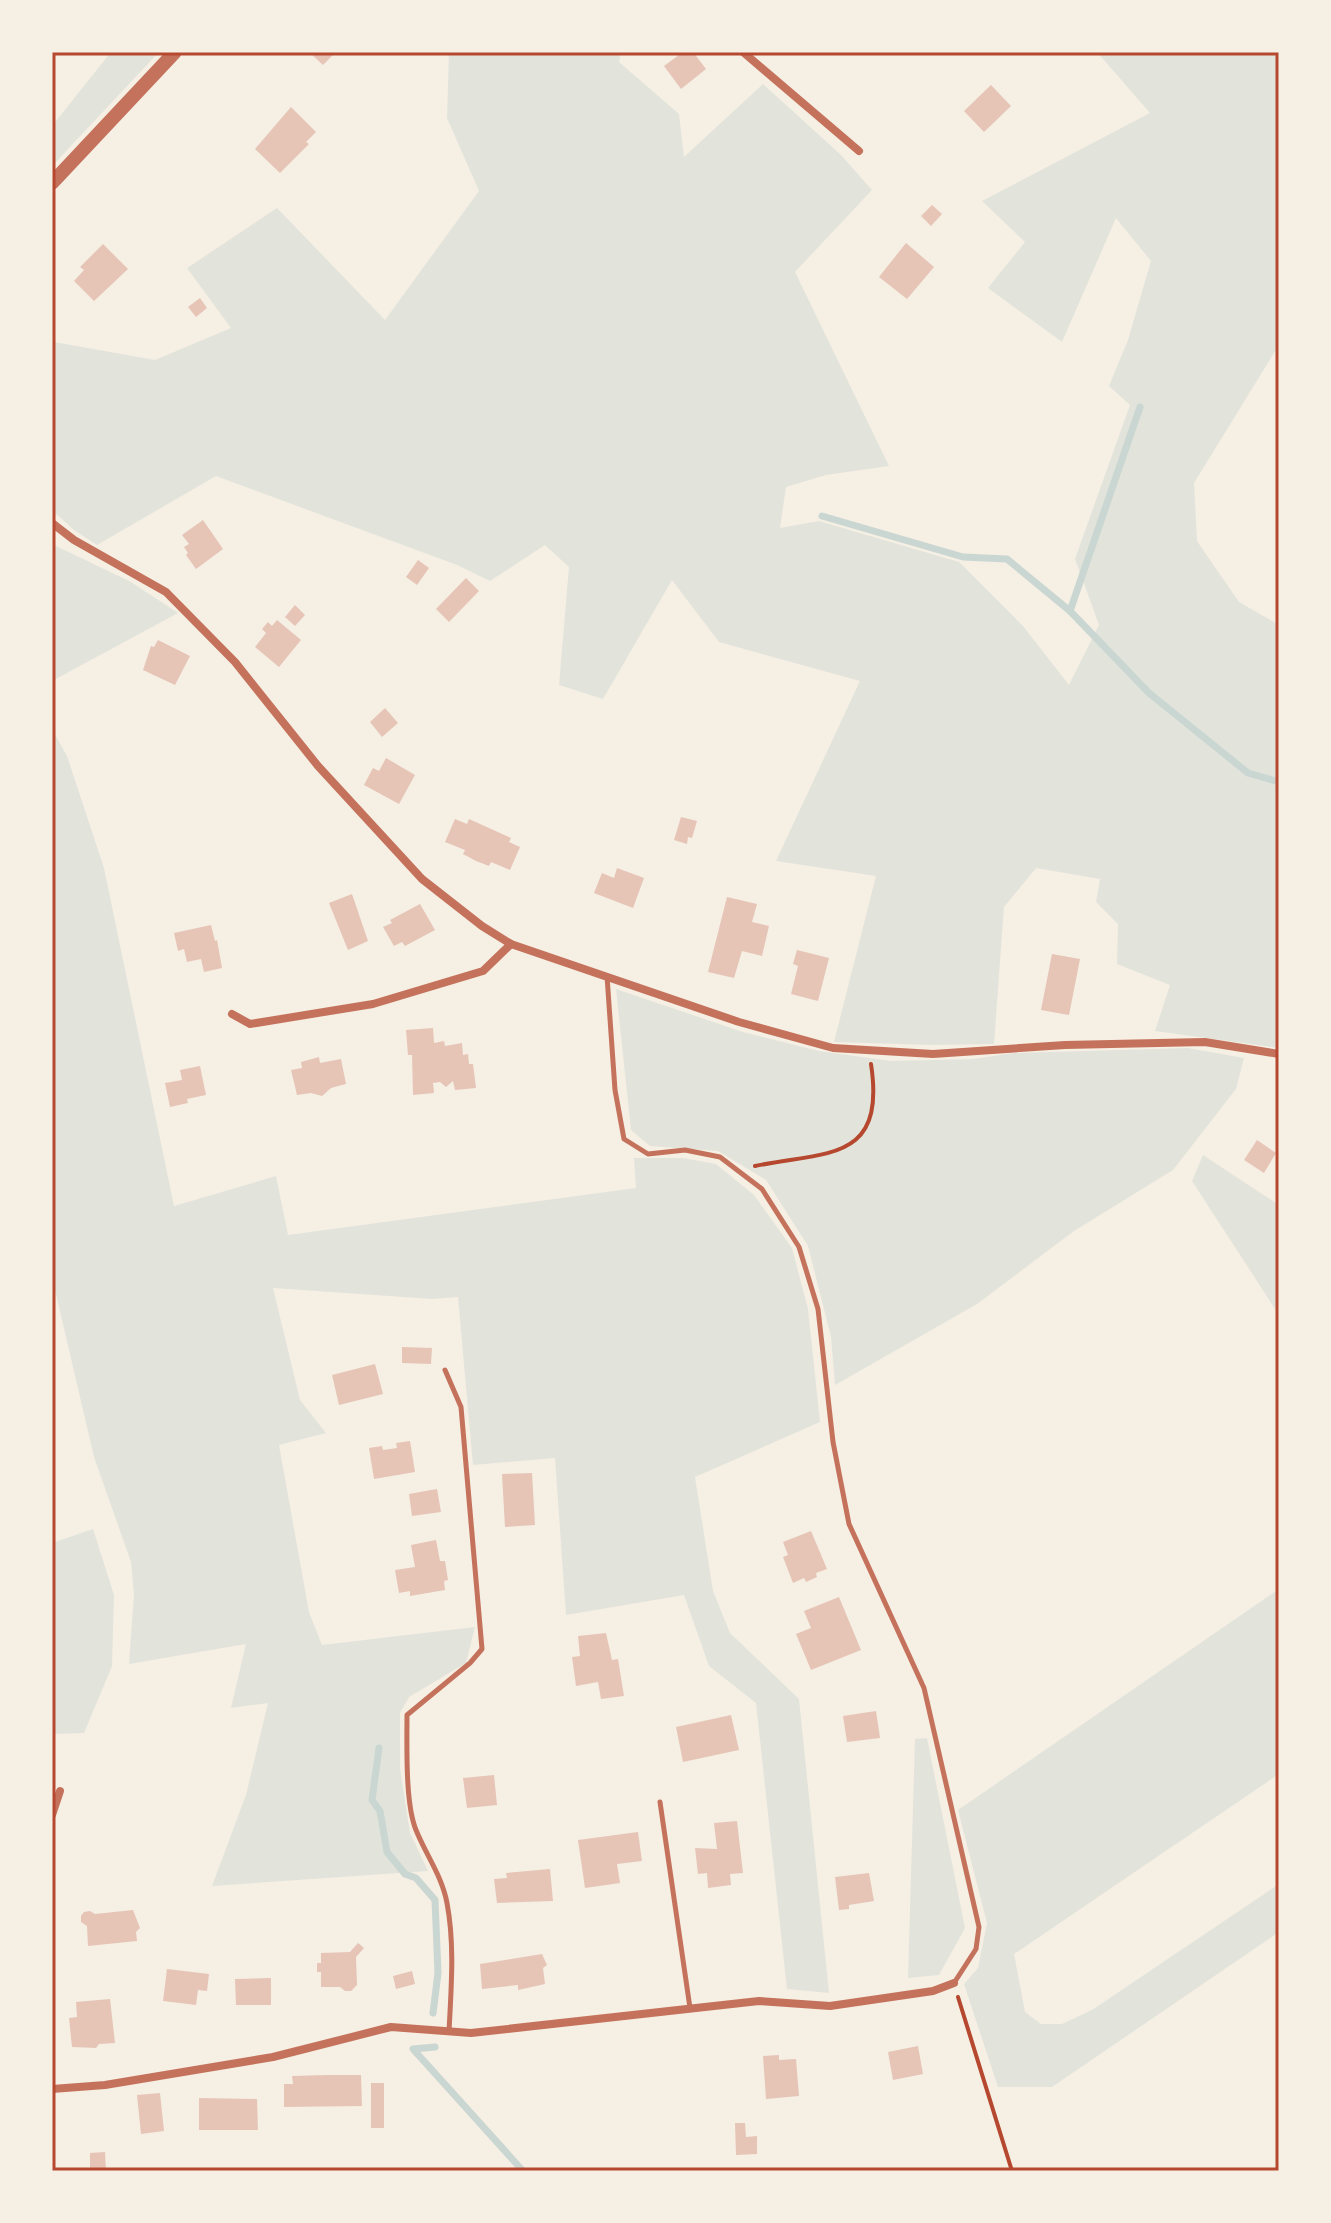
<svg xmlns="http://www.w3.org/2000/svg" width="1331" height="2223" font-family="Barlow,sans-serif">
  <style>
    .green { fill: #e2e4dc }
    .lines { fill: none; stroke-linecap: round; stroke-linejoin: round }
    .stream { stroke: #c9d6d2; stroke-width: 7 }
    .building { fill: #e6c5b7 }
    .path { stroke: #b5482f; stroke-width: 4 }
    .service { stroke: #c5725c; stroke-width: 5 }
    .minor { stroke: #c5725c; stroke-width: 8 }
    .tertiary { stroke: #c5725c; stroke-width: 14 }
    .neatline { fill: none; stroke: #b5482f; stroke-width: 3 }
  </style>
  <rect width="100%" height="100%" fill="#f6efe4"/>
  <g class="green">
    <polygon points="111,52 159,52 52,166 52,126"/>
    <polygon points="449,52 621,52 619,62 679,114 684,157 763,84 841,155 872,190 795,272 889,466 826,475 786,487 780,528 819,521 959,562 1023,626 1069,685 1099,625 1075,559 1130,405 1109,386 1128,340 1151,261 1116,218 1062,342 988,288 1025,242 982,201 1150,113 1097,52 1279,52 1279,345 1194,483 1197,541 1239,602 1279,625 1279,1048 1155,1031 1170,985 1117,964 1118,924 1096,902 1100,879 1036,868 1004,907 994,1044 933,1045 834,1042 876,876 776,861 860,681 719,642 672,580 603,699 559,685 569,567 545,545 490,581 457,565 216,476 97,545 74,530 52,510 54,342 155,360 231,328 187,268 277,208 385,320 479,191 447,118"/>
    <polygon points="52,544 131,582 178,613 52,681"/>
    <polygon points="52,729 67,756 104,868 174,1206 276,1176 288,1235 636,1188 634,1158 683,1158 716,1164 754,1195 792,1248 808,1309 820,1422 695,1477 713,1591 730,1633 799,1699 829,1993 787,1989 756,1703 709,1666 684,1595 566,1615 555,1458 473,1465 458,1297 432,1299 273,1288 300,1400 326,1433 279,1445 309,1612 322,1645 475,1627 466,1663 409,1697 400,1713 400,1768 410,1833 428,1871 212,1886 246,1795 268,1703 231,1708 246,1644 129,1664 134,1594 131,1562 94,1457 52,1277"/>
    <polygon points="616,989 743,1032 819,1051 891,1061 973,1059 1013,1053 1188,1048 1244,1058 1236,1089 1173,1170 1074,1231 977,1304 835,1385 831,1337 808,1246 766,1180 718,1151 650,1146 631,1130"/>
    <polygon points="1203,1155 1279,1205 1279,1315 1192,1181"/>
    <polygon points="93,1529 114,1595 112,1666 84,1733 52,1734 52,1543"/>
    <polygon points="1279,1589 1279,1774 1014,1954 1025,2012 1041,2024 1062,2024 1092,2010 1279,1884 1279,1932 1052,2087 998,2087 964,1984 978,1968 987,1923 958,1810"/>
    <polygon points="927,1738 965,1928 939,1975 908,1978 915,1739"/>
  </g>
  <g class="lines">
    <g class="stream">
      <polyline points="822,516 963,557 1007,559 1070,611 1149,693 1248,773 1279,782"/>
      <polyline points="1070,611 1140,407"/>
      <polyline points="379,1748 372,1800 380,1811 387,1852 405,1874 416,1878 435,1900 438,1973 433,2013"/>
      <polyline points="435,2047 413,2049 523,2171"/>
    </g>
  </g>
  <g class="building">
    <polygon points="309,52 336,52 323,65"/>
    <polygon points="683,52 693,52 706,69 681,89 664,66"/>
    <polygon points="991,85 1011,106 984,132 964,111"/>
    <polygon points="291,107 316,132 306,142 309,144 280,173 255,149"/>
    <polygon points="932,205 942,214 931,226 921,216"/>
    <polygon points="906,243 934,267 907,299 879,277"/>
    <polygon points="103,244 128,269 94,301 74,281 84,270 80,267"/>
    <polygon points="200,298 207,308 196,317 188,307"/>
    <polygon points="203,520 223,549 196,569 186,555 188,553 184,547 189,544 182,535"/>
    <polygon points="418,560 429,568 417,585 406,577"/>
    <polygon points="466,578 479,591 449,622 436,609"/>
    <polygon points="295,605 305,615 295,626 285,617"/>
    <polygon points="277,620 301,640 279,667 255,647 266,633 262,629 268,622 272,626"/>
    <polygon points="158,640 190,656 175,685 143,670 151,646 154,647"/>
    <polygon points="385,708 398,723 382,737 370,722"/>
    <polygon points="386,758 415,775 399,804 364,785 373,768 379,771"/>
    <polygon points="681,817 697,821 692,838 688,837 687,844 674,840"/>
    <polygon points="455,819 467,824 469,819 511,838 509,842 520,847 510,870 491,862 489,866 476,861 463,854 465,850 445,842"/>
    <polygon points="617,868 644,878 633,908 594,893 602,873 614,878"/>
    <polygon points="352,894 368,941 348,950 329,903"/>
    <polygon points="727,897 757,904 752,922 769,926 762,956 742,951 734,978 708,972"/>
    <polygon points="420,904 435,930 405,946 402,942 394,946 383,927 392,923 390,920"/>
    <polygon points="211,925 215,941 217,940 222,968 204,972 201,959 187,962 184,949 178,951 174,933"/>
    <polygon points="797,950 829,958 818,1001 791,994 798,966 793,964"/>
    <polygon points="1052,954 1080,959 1069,1015 1041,1010"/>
    <polygon points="433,1028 434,1043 444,1041 445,1046 462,1043 463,1055 468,1054 469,1064 473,1064 476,1088 455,1090 453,1081 446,1087 440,1082 433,1083 434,1093 413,1095 412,1055 408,1055 406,1030"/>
    <polygon points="319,1057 320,1063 341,1059 346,1084 331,1088 322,1096 311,1093 297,1095 291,1070 302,1068 301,1062"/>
    <polygon points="200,1066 206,1095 187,1099 188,1103 170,1107 165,1083 182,1080 180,1070"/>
    <polygon points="1257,1140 1276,1153 1264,1173 1244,1160"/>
    <polygon points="402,1347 432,1348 431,1364 402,1363"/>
    <polygon points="375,1364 383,1394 339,1405 332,1375"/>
    <polygon points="410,1441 415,1472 374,1479 369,1448 382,1446 383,1450 397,1448 396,1443"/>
    <polygon points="532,1473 535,1525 505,1527 502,1474"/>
    <polygon points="437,1489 441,1512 412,1516 409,1494"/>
    <polygon points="811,1531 827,1569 816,1573 817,1577 806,1582 804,1578 793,1583 783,1557 788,1555 783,1542"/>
    <polygon points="436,1540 440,1561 445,1561 448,1580 444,1581 445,1590 410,1596 410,1591 399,1593 395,1570 415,1567 411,1545"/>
    <polygon points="839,1597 861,1650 811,1670 796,1634 811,1628 804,1611"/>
    <polygon points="606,1633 612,1660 618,1659 624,1696 601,1699 598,1682 576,1686 572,1657 580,1656 578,1636"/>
    <polygon points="876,1711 880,1738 847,1742 843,1716"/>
    <polygon points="731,1715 739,1750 683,1762 676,1727"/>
    <polygon points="494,1775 497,1805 467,1808 463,1778"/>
    <polygon points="737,1821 743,1873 730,1874 731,1885 708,1888 707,1873 698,1874 695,1848 717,1849 714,1823"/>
    <polygon points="638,1832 642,1861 617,1864 620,1883 585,1888 578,1840"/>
    <polygon points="550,1869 553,1901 497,1903 494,1879 507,1878 506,1873"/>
    <polygon points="869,1873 874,1901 849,1905 849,1909 839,1910 835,1877"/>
    <polygon points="133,1910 140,1928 136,1932 137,1941 88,1946 87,1926 81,1922 81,1916 84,1912 90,1911 95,1914"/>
    <polygon points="358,1943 364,1948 356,1957 357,1985 351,1991 345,1991 340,1987 321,1987 321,1972 317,1972 317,1963 321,1963 321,1953 350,1952"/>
    <polygon points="542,1954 547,1965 543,1968 545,1984 518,1990 518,1985 482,1989 480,1964"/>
    <polygon points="167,1969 209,1974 207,1991 198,1990 196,2005 163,2001"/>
    <polygon points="412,1971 415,1984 396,1989 393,1976"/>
    <polygon points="271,1978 271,2005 236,2005 235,1979"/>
    <polygon points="110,1999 115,2043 99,2044 96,2048 72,2047 69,2018 77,2017 76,2002"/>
    <polygon points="918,2046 923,2074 893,2080 888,2052"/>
    <polygon points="779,2055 779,2060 796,2059 799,2096 766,2099 763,2056"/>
    <polygon points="327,2075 361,2075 362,2106 284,2107 284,2084 293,2084 292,2076"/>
    <rect x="371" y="2083" width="13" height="45"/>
    <polygon points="160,2093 164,2131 141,2134 137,2095"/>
    <polygon points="199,2098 257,2099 258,2130 199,2130"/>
    <polygon points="735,2123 745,2123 746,2137 757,2136 757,2154 736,2155"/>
    <polygon points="105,2152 106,2171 90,2171 90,2153"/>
  </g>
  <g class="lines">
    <g class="path">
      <path d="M755,1166c71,-15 131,-3 116,-102"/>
      <polyline points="958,1997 1012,2171"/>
    </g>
    <g class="service">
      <polyline points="607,976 615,1090 624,1139 648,1154 685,1150 720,1157 762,1189 799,1247 818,1309 833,1442 849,1524 924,1688 979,1927 976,1949 954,1983"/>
      <path d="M445,1370l16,37 21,242 -12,14 -63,52c0,30 -2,88 9,115 10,25 26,46 31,73 8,42 4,87 2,129"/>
      <polyline points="660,1802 690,2008"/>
    </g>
    <g class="minor">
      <polyline points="743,52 859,151"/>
      <polyline points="52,523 74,540 166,592 235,662 318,766 422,879 482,926 511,944 739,1022 833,1048 933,1054 1065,1045 1205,1042 1279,1054"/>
      <polyline points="232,1014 250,1024 373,1004 483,971 511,944"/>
      <polyline points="52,1815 60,1791"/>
      <polyline points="52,2089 105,2085 273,2057 391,2027 471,2033 759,2001 830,2006 933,1991 954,1983"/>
    </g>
    <polyline class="tertiary" points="52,183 175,52"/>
  </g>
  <rect width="1331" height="2223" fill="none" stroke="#f6efe4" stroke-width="108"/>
  <rect x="54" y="54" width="1223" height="2115" class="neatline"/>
</svg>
